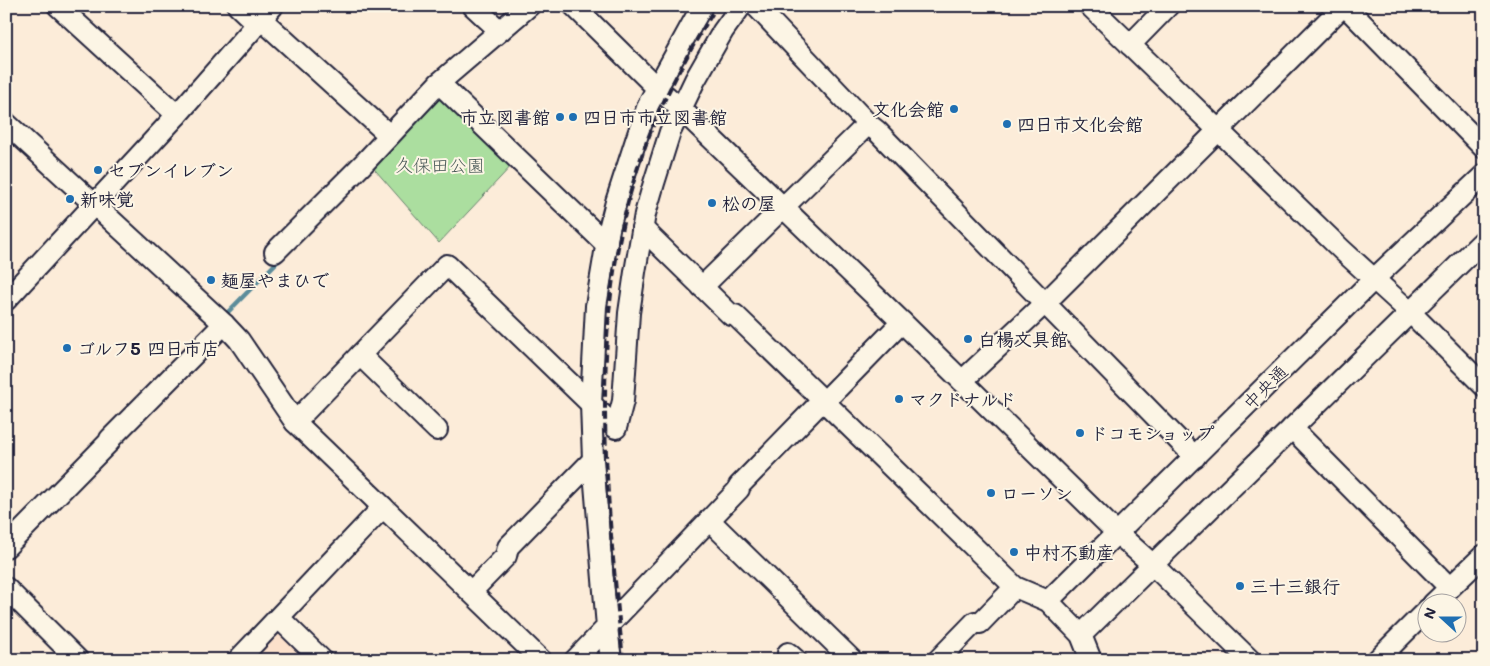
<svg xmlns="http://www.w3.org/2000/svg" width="1490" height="666" font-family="Mali,'Klee One',sans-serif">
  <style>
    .built { fill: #fce1cb }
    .green { fill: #abde9f; stroke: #66806d }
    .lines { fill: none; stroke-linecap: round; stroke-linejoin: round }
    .stream { stroke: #5b8c9a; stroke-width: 4.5 }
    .minor-casing { stroke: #22223b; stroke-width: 24 }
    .minor { stroke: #fcf5e5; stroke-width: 20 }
    .rail { stroke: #22223b; stroke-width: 4; stroke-dasharray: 8 4; stroke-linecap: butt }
    .poi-dot { fill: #1f6fb2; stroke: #fcf5e5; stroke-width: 2 }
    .labels { text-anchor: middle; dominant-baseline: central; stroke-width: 4; stroke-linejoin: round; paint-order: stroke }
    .poi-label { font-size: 18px; font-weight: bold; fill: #22223b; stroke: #fcf5e5; text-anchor: start }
    .park-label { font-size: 18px; fill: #4b5a59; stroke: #fcf5e5 }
    .street-label { font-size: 18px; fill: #22223b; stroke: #fcf5e5 }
  </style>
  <rect width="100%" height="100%" fill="#fcecd9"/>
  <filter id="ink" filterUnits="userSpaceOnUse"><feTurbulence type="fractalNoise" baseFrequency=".02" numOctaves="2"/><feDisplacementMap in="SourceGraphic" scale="10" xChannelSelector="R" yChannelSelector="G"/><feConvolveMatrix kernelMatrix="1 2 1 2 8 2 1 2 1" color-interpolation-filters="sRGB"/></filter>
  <g filter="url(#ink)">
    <polygon class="built" points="283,631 312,660 245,660 271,632"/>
    <polygon class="green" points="438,92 514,163 439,243 369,163"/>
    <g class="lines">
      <polyline class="stream" points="226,314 281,258"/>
      <g class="minor-casing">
        <g id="minor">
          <polyline points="58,6 177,115"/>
          <polyline points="238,6 257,24"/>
          <polyline points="473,6 500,31"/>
          <polyline points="574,6 657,88 648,105 636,140 616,202 609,229 596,306 591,404 593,460"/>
          <polyline points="702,6 657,88 681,109 902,322 1116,532 1153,565 1250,660"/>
          <polyline points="756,6 868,124 877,131 1195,457"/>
          <polyline points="1090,6 1342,250 1410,312 1484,386"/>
          <polyline points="1345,6 1484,148"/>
          <polyline points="261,19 389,135"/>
          <polyline points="1130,45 1168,6"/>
          <polyline points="439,83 607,245"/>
          <polyline points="6,123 224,324 239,340 295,422 383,507"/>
          <polyline points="642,228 731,315 735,315 1015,587 1048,601 1081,635 1091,660"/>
          <polyline points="275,252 364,163 439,83 529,6"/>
          <polyline points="702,287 868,124"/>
          <polyline points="6,300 177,115 273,6"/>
          <polyline points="360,355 437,430"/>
          <polyline points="962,381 1045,303 1343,6"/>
          <polyline points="824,402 902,322"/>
          <polyline points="295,422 447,265 616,428 623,401 629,313 635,272 645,214 654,183 670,132 695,80 723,31 741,6"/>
          <polyline points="1292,428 1445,583 1451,586"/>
          <polyline points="709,520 852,660"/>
          <polyline points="6,547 109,442 110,439 224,324"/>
          <polyline points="6,588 78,660"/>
          <polyline points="471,592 506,556 508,547 593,460 607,627 575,660"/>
          <polyline points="1048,601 1374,279 1484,175"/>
          <polyline points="1433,604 1484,555"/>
          <polyline points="279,618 322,660"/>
          <polyline points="1081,635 1484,240"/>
          <polyline points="788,653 796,660"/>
          <polyline points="238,660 383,507 541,660"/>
          <polyline points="611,660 607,627 739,489 739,486 822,401"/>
          <polyline points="938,660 975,622 980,623 1015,587"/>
          <polyline points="1377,660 1428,609"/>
        </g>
      </g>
      <use href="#minor" class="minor"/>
      <path class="rail" d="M623,660c-17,-167 -37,-340 18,-502 18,-54 46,-104 76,-152"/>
    </g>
  </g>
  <g class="poi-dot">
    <circle cx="954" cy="109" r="5"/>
    <circle cx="560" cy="117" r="5"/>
    <circle cx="573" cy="117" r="5"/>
    <circle cx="1007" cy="124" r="5"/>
    <circle cx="98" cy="170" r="5"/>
    <circle cx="70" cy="199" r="5"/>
    <circle cx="712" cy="203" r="5"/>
    <circle cx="211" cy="280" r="5"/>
    <circle cx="968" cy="339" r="5"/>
    <circle cx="67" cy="348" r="5"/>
    <circle cx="899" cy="399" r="5"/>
    <circle cx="1080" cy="433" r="5"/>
    <circle cx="991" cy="493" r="5"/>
    <circle cx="1014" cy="552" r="5"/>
    <circle cx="1240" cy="586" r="5"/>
  </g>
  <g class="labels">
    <g class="poi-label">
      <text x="944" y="109" text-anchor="end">文化会館</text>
      <text x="550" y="117" text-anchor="end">市立図書館</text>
      <text x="583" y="117">四日市市立図書館</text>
      <text x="1017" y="124">四日市文化会館</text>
      <text x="108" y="170">セブンイレブン</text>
      <text x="80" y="199">新味覚</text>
      <text x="722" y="203">松の屋</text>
      <text x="221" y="280">麺屋やまひで</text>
      <text x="978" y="339">白楊文具館</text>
      <text x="77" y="348">ゴルフ5 四日市店</text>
      <text x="909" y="399">マクドナルド</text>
      <text x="1090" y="433">ドコモショップ</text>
      <text x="1001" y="493">ローソン</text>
      <text x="1024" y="552">中村不動産</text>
      <text x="1250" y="586">三十三銀行</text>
    </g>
    <g class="park-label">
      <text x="440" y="165">久保田公園</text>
    </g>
    <g class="street-label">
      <text transform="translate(1265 387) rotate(-45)">中央通</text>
    </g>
  </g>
  <rect width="1490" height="666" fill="none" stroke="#fcf5e5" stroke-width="25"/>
  <rect x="12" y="12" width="1465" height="641" fill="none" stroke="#22223b" stroke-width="2" filter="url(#ink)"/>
  <g transform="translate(1442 618) rotate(291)"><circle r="24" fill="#fcf5e5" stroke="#a5a1a1"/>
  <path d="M0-4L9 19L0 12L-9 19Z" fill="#1f6fb2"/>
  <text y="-8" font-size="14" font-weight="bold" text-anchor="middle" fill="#22223b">N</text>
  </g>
</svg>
